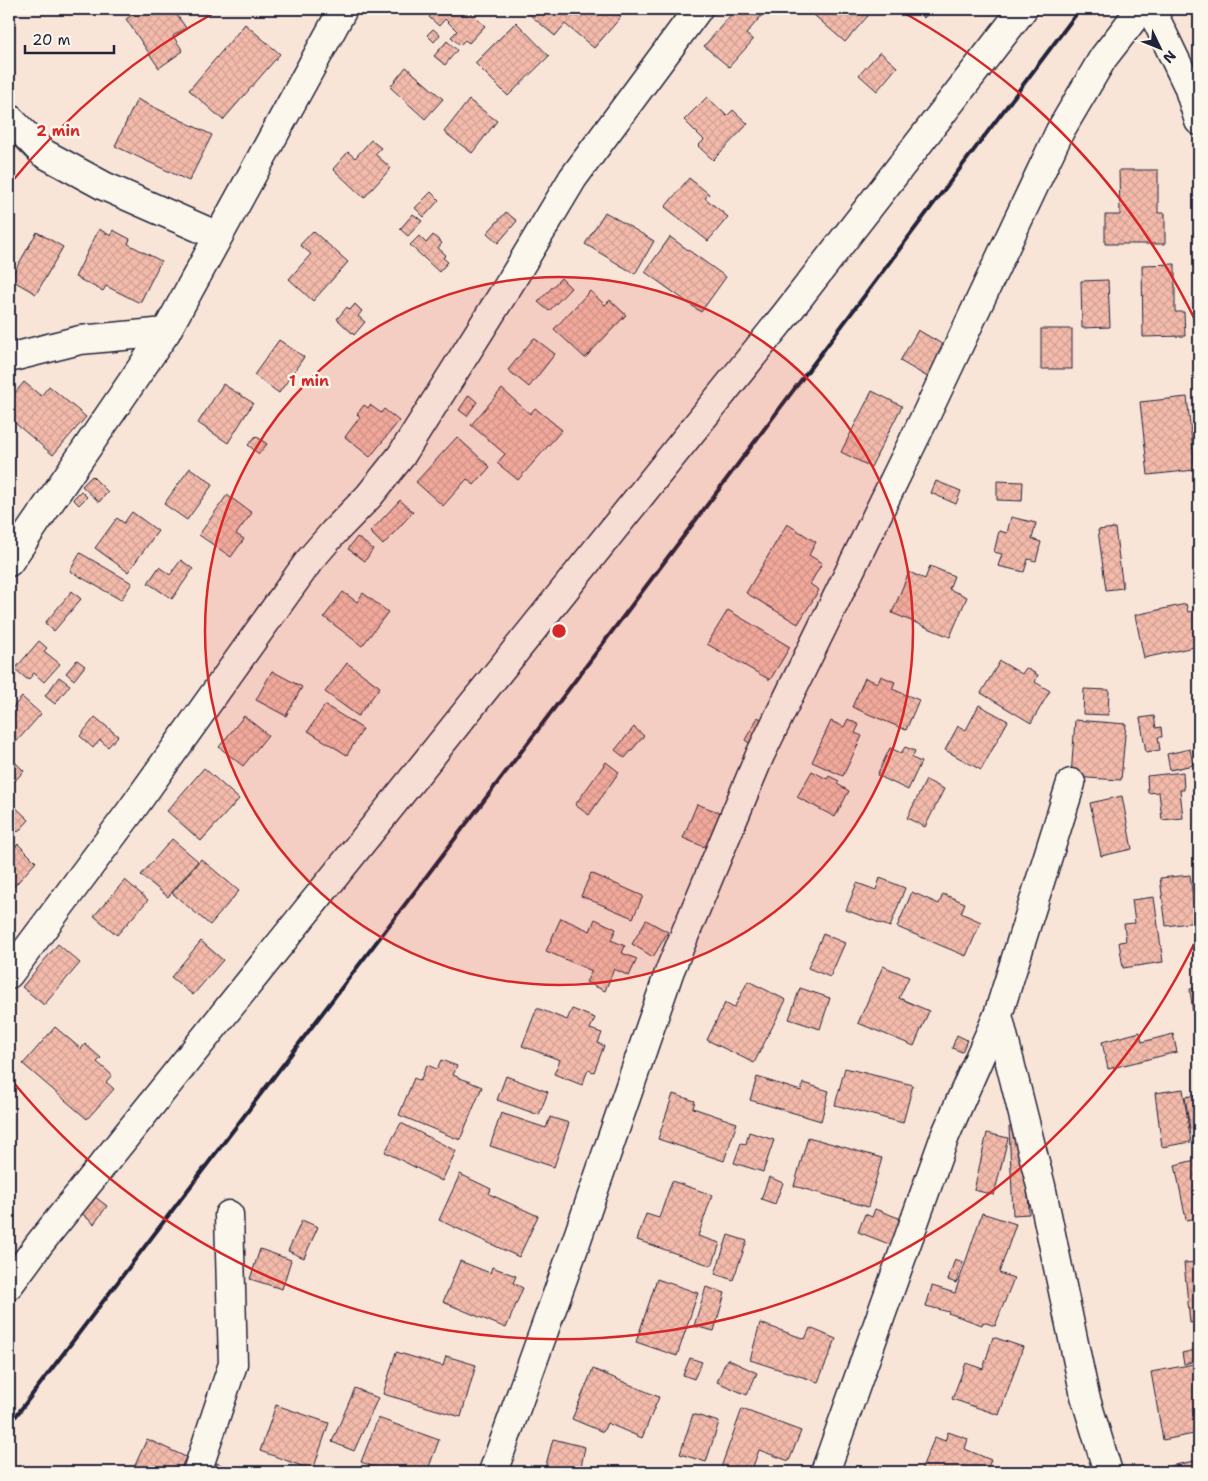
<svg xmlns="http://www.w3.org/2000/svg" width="1208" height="1481" font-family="'Shantell Sans',sans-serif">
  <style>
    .building { fill: url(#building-cross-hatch); stroke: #22223b }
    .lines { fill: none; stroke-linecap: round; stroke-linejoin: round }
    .street-casing { stroke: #22223b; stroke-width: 31 }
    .street { stroke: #fbf7ec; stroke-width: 28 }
    .rail { stroke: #22223b; stroke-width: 4 }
    .ring { fill: none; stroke: #d62828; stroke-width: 2.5 }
    .centre { fill: #d62828; stroke: #fbf7ec; stroke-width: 2.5 }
    .ring-label { font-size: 15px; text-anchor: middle; font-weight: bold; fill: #d62828; stroke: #fbf7ec; stroke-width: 5; stroke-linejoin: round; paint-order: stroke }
  </style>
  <defs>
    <pattern id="building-cross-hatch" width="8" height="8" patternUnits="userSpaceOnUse" patternTransform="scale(1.25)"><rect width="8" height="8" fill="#f4bbab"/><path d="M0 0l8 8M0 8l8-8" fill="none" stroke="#d1a094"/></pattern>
  </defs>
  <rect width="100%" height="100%" fill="#f9e5d8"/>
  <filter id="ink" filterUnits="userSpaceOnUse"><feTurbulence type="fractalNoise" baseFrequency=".02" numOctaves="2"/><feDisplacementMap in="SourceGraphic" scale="10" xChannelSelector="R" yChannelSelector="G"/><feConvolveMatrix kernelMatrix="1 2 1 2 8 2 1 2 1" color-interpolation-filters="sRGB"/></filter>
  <g filter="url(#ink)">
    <g class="building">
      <polygon points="141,9 173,9 186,28 173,36 183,51 159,68 126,19"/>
      <polygon points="437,9 441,9 446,14 451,9 466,9 485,26 469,43 465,40 460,45 451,37 457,31 445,19 439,26 429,17"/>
      <polygon points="533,9 612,9 621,17 594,48 565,24 555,36 529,14"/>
      <polygon points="736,9 767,9 746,34 753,40 729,67 704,46"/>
      <polygon points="807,9 874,9 845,42"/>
      <polygon points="914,9 932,9 924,18"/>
      <polygon points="516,22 549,56 508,96 475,63"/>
      <polygon points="245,24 280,54 223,120 189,90"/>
      <polygon points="433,29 440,35 434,42 427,35"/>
      <polygon points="447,41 457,50 445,65 434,56"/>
      <polygon points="880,52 897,67 877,91 859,75"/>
      <polygon points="406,67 443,99 425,119 390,87"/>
      <polygon points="707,97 727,116 733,110 748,124 713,160 698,146 704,140 684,120"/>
      <polygon points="137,99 212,135 189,181 115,146"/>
      <polygon points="469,100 497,121 472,153 444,132"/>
      <polygon points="371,140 381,148 375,154 391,168 364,198 333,169 348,152 355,158"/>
      <polygon points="1119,170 1158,170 1158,213 1165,213 1165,244 1105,244 1105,215 1120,215"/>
      <polygon points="689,178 709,194 705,198 728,217 708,241 665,207"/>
      <polygon points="431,192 439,200 424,217 415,208"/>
      <polygon points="506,212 517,221 498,243 487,233"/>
      <polygon points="605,212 654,241 635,274 585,244"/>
      <polygon points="413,214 422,221 408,236 400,229"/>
      <polygon points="99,229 111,236 113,230 130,239 128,244 161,261 140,303 106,286 103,291 75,277"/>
      <polygon points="313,231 348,262 313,301 289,279 311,254 300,245"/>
      <polygon points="37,232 63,247 36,294 10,279"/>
      <polygon points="433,235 442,243 438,248 446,255 443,258 448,262 439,272 410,245 419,236 426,243"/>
      <polygon points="670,237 726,277 701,312 645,272"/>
      <polygon points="1175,264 1175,312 1184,312 1185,336 1143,337 1142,265"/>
      <polygon points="561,278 571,288 549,311 538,302"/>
      <polygon points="1108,280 1110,327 1082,328 1081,281"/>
      <polygon points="590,291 605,305 610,300 626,315 585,358 554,329"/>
      <polygon points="355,304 362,311 358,316 365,322 354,335 337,319 347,307 350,310"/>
      <rect x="1041" y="329" width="31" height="40"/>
      <polygon points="918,330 949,348 931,379 900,361"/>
      <polygon points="534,338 555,354 529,387 508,370"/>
      <polygon points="279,340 304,357 279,393 254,375"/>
      <polygon points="24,382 41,396 49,386 86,417 53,455 9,418 9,400"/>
      <polygon points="223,384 253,403 228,443 198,423"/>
      <polygon points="502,389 530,414 535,408 562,430 518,480 497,463 505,454 471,425"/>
      <polygon points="872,391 902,406 871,467 841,452"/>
      <polygon points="469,395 477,402 467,416 459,410"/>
      <polygon points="1187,397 1195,470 1148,475 1140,402"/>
      <polygon points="364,405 368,408 370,405 381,413 384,409 399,421 370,457 345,437 360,417 357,414"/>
      <polygon points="256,436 267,444 259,454 248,445"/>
      <polygon points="457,437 490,467 474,485 467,479 443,506 416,482"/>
      <polygon points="190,468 213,484 187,520 164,504"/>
      <polygon points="92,476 108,492 99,502 82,486"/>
      <polygon points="936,481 961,491 956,504 931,493"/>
      <polygon points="997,481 1023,482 1022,501 997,500"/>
      <polygon points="81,491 87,497 79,505 73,499"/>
      <polygon points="227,495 252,513 236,534 244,539 231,557 199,535"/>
      <polygon points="400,500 413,512 383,545 370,532"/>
      <polygon points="132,512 158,531 128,572 95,548 117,518 124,523"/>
      <polygon points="1011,517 1036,523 1032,539 1041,542 1036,561 1028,559 1024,572 998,566 1002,554 994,552 999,531 1007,533"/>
      <polygon points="787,524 816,542 809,555 822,563 810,584 819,590 798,624 746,593"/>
      <polygon points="1115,528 1123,588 1106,590 1098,530"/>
      <polygon points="357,537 373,549 365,561 348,549"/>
      <polygon points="80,553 132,583 121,600 70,571"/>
      <polygon points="181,560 193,569 172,599 148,583 159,567 170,575"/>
      <polygon points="930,566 954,576 949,589 967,597 950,637 892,613 909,572 925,579"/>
      <polygon points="72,591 81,599 54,631 45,623"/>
      <polygon points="343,592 357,602 363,593 388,612 362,646 324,617"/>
      <polygon points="1186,604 1188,612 1199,610 1199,655 1196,656 1194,647 1144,658 1135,615"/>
      <polygon points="728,610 790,647 770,680 707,644"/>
      <polygon points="39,641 47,648 44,651 60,664 44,682 34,673 28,680 15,669"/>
      <polygon points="77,660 85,666 74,680 66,673"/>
      <polygon points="1000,661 1022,674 1026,668 1038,675 1035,682 1050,691 1031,723 981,693"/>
      <polygon points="347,663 380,687 358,716 325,692"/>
      <polygon points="272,671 302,687 286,716 256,700"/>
      <polygon points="881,676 895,682 892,689 919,700 906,730 852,707 865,678 878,683"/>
      <polygon points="59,677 70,685 55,704 45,696"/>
      <polygon points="1084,689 1109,690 1108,715 1083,714"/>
      <polygon points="22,697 41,714 9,750 9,712"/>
      <polygon points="325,705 363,729 347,755 308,731"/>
      <polygon points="979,705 1008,721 981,770 945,750 958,726 966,730"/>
      <polygon points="244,716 268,735 243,766 219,747"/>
      <polygon points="1154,716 1156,728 1161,727 1162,737 1158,737 1160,750 1146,752 1140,718"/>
      <polygon points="95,717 118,736 108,747 100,740 93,748 80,736"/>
      <polygon points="758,717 766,722 752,745 745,740"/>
      <polygon points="848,719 859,725 855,733 862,736 843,776 812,762 831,721 844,727"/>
      <polygon points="1075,720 1126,724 1121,780 1071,777"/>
      <polygon points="634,727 644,736 625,758 615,750"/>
      <polygon points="905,747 915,751 912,758 921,762 908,790 877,775 890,748 901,753"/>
      <polygon points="1190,749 1193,765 1170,770 1167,754"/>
      <polygon points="11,758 24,771 9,787 9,761"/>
      <polygon points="606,762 619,772 589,815 575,805"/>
      <polygon points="204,768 239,799 201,841 167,811"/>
      <polygon points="812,771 827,779 829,776 839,781 837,784 849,791 835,817 797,797"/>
      <polygon points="1183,772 1184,790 1180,790 1183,818 1162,820 1159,792 1148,793 1147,776"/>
      <polygon points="926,780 944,789 925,827 907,818"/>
      <polygon points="1122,796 1132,849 1101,856 1090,803"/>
      <polygon points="9,801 29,820 18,832 9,824"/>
      <polygon points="697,804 721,813 707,848 683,838"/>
      <polygon points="172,839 198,861 168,897 141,875"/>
      <polygon points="18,844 36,862 9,892 9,854"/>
      <polygon points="201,859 239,891 210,925 172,893"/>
      <polygon points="591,873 643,896 633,918 581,896"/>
      <polygon points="1190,875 1196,922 1166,926 1160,878"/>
      <polygon points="880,878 905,888 890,927 846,910 857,883 876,890"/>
      <polygon points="125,880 148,900 117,935 94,916"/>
      <polygon points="912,892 939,904 943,894 965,903 961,913 981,922 966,956 897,927"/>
      <polygon points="1154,897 1163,962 1123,968 1119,942 1126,941 1124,924 1135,923 1132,900"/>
      <polygon points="561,918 590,931 595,919 616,929 611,940 625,946 622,953 637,959 629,976 614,969 605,991 586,982 592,971 546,951"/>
      <polygon points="646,920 668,932 653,957 632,944"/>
      <polygon points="823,934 845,943 830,977 808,968"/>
      <polygon points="201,941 223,960 193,995 171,977"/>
      <polygon points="58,944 80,963 44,1005 22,987"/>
      <polygon points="883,966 909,977 899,998 929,1011 914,1046 858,1023"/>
      <polygon points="748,981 786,1000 754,1063 707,1040 725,1003 734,1008"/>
      <polygon points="800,988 830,998 820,1029 789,1019"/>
      <polygon points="1199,988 1199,1045 1197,1046 1190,989"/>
      <polygon points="537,1008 567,1020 572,1009 595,1018 590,1029 602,1033 598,1043 604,1046 594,1072 588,1070 582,1085 554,1074 560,1060 522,1046"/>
      <polygon points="55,1027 81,1049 85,1044 101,1058 97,1062 112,1075 106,1082 114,1089 87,1119 23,1064"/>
      <polygon points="1140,1032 1142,1042 1173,1034 1177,1052 1108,1069 1102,1042"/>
      <polygon points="957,1035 967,1040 962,1052 952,1048"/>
      <polygon points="441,1060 457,1066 453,1075 482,1087 460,1140 399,1115 414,1078 420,1081 427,1065 437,1069"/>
      <polygon points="845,1068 913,1085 903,1123 835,1105"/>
      <polygon points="506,1076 548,1092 539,1115 497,1100"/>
      <polygon points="757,1077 801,1091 803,1083 829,1091 821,1121 750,1100"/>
      <polygon points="1183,1089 1191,1142 1162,1147 1155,1093"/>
      <polygon points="673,1094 695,1101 693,1108 737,1123 724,1161 658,1139"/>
      <polygon points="1196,1095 1199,1117 1199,1127 1190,1129 1185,1097"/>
      <polygon points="501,1113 546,1128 550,1117 569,1123 554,1167 490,1146"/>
      <polygon points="401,1123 456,1151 442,1181 385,1152"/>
      <polygon points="1026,1126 1029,1214 1013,1215 1009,1127"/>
      <polygon points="749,1132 774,1140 763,1172 734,1163 741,1143 746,1144"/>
      <polygon points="987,1133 1008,1138 994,1195 974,1190"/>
      <polygon points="808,1137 882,1158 868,1207 794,1186"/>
      <polygon points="1199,1159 1199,1218 1186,1220 1175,1165"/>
      <polygon points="460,1174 491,1189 489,1194 538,1216 519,1257 439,1220"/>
      <polygon points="769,1177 783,1183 775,1204 761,1199"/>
      <polygon points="672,1181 712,1195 698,1236 720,1243 712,1266 637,1240 646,1214 659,1218"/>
      <polygon points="94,1196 107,1206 94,1224 81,1213"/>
      <polygon points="875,1209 904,1220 894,1246 858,1232 865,1214 872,1217"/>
      <polygon points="982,1213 1016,1224 999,1273 1014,1278 995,1326 983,1322 982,1325 948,1313 949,1312 926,1306 932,1286 955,1293"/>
      <polygon points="302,1220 318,1227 304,1258 288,1251"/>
      <polygon points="728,1235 747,1241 733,1280 715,1274"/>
      <polygon points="260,1249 291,1260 282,1289 250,1279"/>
      <polygon points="955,1259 963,1262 956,1283 948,1280"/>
      <polygon points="460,1261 490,1273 492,1267 516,1276 513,1283 523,1288 506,1328 443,1302"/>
      <polygon points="1199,1262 1199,1322 1190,1323 1184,1263"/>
      <polygon points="657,1279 698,1293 677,1356 636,1342"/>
      <polygon points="706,1287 725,1293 714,1331 694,1326"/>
      <polygon points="760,1323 805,1339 810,1328 836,1339 818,1382 750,1360"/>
      <polygon points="993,1337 1023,1347 999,1415 952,1399 966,1363 983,1369"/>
      <polygon points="1199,1349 1199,1360 1184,1364 1182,1353"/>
      <polygon points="396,1352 443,1366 446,1356 476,1365 461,1417 383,1394"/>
      <polygon points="690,1358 702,1362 694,1379 683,1375"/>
      <polygon points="727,1359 757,1373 747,1395 717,1382"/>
      <polygon points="1199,1363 1199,1433 1163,1440 1151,1372"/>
      <polygon points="593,1369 659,1397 642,1438 607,1423 603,1432 572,1419"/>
      <polygon points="355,1388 378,1398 354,1451 332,1442"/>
      <polygon points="276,1405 329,1423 313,1470 260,1451"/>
      <polygon points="742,1409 801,1431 789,1461 759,1450 751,1472 726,1472 720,1470"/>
      <polygon points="693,1414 719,1422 706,1462 680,1454"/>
      <polygon points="378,1418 439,1440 427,1472 388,1472 361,1462"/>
      <polygon points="948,1432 968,1439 965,1449 991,1460 986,1472 920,1472 935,1437 945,1441"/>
      <polygon points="147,1439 186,1457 179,1472 132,1472"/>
      <polygon points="553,1439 585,1447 581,1467 603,1472 544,1472"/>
      <polygon points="1199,1460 1199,1472 1171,1472 1170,1466"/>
      <polygon points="217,1463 238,1472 213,1472"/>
      <polygon points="1022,1466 1041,1472 1020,1472"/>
    </g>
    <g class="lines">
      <g class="street-casing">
        <g id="street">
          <polyline points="1151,9 1188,86 1199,121"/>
          <polyline points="9,118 43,153 104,186 218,236"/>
          <polyline points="9,358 80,340 166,332"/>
          <polyline points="9,562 166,332 343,9"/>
          <polyline points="1071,783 998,1015 1041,1186 1085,1396 1108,1472"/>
          <polyline points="9,974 130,812 309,561 334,532 369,496 401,456 510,283 573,178 698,9"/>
          <polyline points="9,1285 40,1243 786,314 1023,9"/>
          <polyline points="197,1472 233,1364 229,1215"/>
          <polyline points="493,1472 576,1242 670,970 760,755 925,417 1060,131 1103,58 1141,9"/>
          <polyline points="825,1472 945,1136 998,1015"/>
        </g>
      </g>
      <use href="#street" class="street"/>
      <polyline class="rail" points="9,1425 562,698 1080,9"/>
    </g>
  </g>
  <circle cx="559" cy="631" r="354" fill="#d62828" fill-opacity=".12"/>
  <g class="ring">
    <circle cx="559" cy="631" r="354"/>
    <path d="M1198 936A708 708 0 0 1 9 1077M9 185A708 708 0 0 1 221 9M897 9A708 708 0 0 1 1198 326"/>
  </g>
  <circle cx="559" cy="631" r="8" class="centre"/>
  <g class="ring-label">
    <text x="58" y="136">2 min</text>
    <text x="309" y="386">1 min</text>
  </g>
  <rect width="1208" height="1481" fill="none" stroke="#fbf7ec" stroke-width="30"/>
  <rect x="15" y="15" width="1178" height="1451" fill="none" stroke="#22223b" stroke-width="2" filter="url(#ink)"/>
  <g transform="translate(1160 48) rotate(133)" stroke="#fbf7ec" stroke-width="4" paint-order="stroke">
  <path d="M0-4L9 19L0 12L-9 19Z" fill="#22223b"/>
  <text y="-8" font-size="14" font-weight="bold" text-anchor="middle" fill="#22223b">N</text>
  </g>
  <path d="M25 45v8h89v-8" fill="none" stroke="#22223b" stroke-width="2.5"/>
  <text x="32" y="45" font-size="15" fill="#22223b" stroke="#fbf7ec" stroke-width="4" paint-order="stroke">20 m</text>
</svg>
